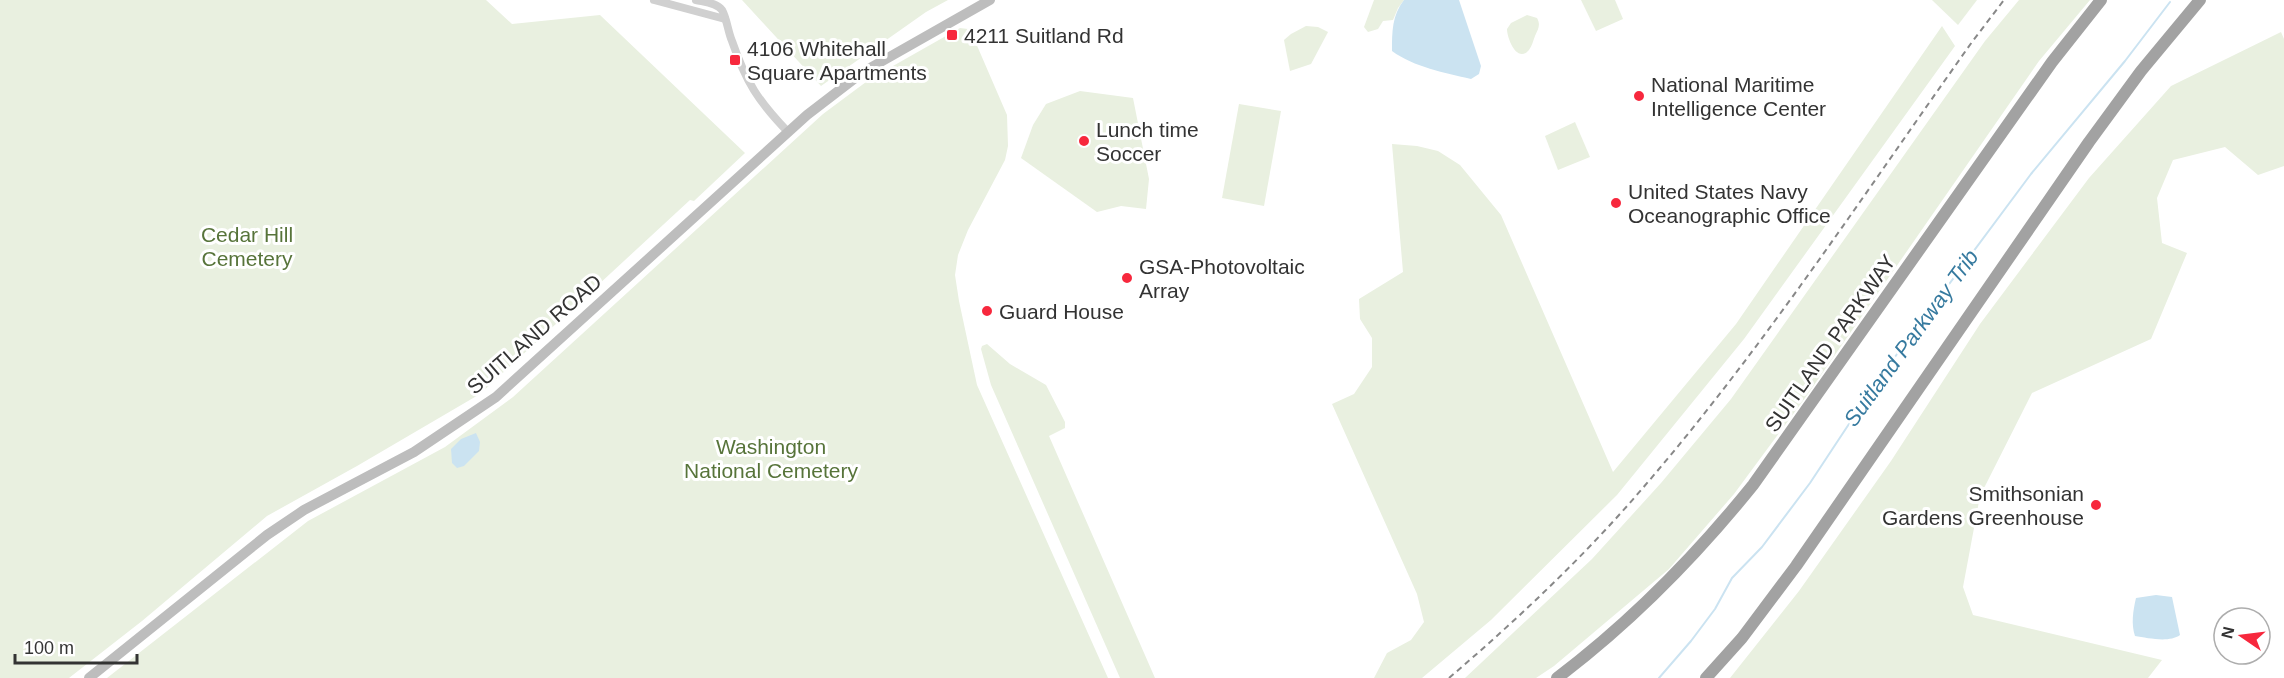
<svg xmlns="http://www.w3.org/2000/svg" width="2284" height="678" font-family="Arial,sans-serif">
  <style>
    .green { fill: #e9f0e0 }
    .water { fill: #cbe3f1 }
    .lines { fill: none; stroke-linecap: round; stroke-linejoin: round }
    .stream { stroke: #cbe3f1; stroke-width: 2 }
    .minor { stroke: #d0d0d0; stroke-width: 8 }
    .secondary { stroke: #bdbdbd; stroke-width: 10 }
    .trunk { stroke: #a2a2a2; stroke-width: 12 }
    .rail { stroke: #888; stroke-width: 2; stroke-dasharray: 6 4.5; stroke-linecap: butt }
    .poi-dot { fill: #f7283d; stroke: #fff; stroke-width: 2 }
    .labels { text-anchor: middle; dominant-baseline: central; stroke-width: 6; stroke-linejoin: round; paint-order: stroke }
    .poi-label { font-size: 21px; fill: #333; stroke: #fff; text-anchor: start }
    .park-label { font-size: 21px; fill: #57743a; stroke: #fff }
    .street-label { font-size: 21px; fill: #333; stroke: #fff }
    .water-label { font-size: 22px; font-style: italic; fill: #367a9f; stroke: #fff }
  </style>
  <rect width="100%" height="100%" fill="#fff"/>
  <g class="green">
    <polygon points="0,0 486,0 512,24 600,15 745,153 694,201 690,200 480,394 357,466 267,516 142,621 69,678 0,678"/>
    <polygon points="742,0 948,0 926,12 821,86"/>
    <polygon points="1374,0 1404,0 1398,8 1393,20 1383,21 1378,29 1368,32 1364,27"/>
    <polygon points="1581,0 1615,0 1623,19 1596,31"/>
    <polygon points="1932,0 1977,0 1958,25"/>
    <polygon points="2019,0 2090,0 2039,61 1805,398 1734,494 1669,569 1554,666 1536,678 1465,678 1592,559 1661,483 1731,399 1985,41"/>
    <path d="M1527,15l10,3c4,7 1,11 -2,18 -2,5 -3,10 -6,14 -12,14 -22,-12 -22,-21l4,-6z"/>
    <polygon points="1306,26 1318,27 1328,32 1311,64 1290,71 1284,40 1291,34"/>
    <polygon points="1942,26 1955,46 1744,339 1617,495 1491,620 1422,678 1374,678 1387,653 1411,640 1424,622 1417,594 1332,404 1354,394 1372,367 1372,338 1360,319 1359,299 1403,272 1392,144 1417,146 1438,151 1460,165 1501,215 1613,472 1736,324"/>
    <polygon points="960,28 968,29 972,34 1007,115 1008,146 1005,160 968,230 958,255 955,275 959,301 977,385 1108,678 107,678 308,521 445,447 513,397 823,114 870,79"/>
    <polygon points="2281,32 2284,39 2284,166 2258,175 2225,147 2173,160 2157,198 2162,243 2187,253 2151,339 2032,393 1980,496 1963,587 1973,615 2162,660 2148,678 1730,678 1799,591 1891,461 1980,324 2089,178 2171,86"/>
    <polygon points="1080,91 1133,98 1149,179 1146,209 1121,206 1097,212 1021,158 1033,125 1046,104"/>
    <polygon points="1239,104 1281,111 1264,206 1222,198"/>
    <polygon points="1575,122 1590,157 1558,170 1545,136"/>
    <polygon points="987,344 1010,364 1046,385 1065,422 1065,428 1049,436 1155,678 1120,678 991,385 981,349 982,346"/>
  </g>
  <g class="water">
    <path d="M1404,0h55l22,66 -2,8 -8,5c-26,-6 -57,-12 -79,-28 0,-19 0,-36 12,-51z"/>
    <polygon points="476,433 480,442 479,451 464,466 457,468 452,463 451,449 461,439"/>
    <path d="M2156,595l16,2 8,38c-11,8 -32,3 -45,1 -4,-12 -2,-25 1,-38z"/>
  </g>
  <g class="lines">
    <polyline class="stream" points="1659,678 1691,641 1715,609 1732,578 1762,547 1810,483 1880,377 2031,174 2125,61 2170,2"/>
    <g class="minor">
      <polyline points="654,0 725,19"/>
      <path d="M696,0c8,2 21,3 26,10 5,9 6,22 10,31 14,41 26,60 56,91"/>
    </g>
    <polyline class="secondary" points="89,678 267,535 304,510 414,452 496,397 807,115 863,72 990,0"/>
    <g class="trunk">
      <path d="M1557,678c74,-56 138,-121 196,-193l299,-423 49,-62"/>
      <polyline points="1706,678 1742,638 1796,566 2089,142 2141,71 2200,0"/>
    </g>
    <path class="rail" d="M1449,678c63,-54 124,-111 179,-173 127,-144 233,-307 344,-463l32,-42"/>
  </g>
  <g class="poi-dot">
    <rect x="946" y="29" width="12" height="12" rx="3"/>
    <rect x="729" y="54" width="12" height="12" rx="3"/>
    <circle cx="1639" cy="96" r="6"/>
    <circle cx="1084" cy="141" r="6"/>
    <circle cx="1616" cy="203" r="6"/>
    <circle cx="1127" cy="278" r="6"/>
    <circle cx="987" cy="311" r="6"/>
    <circle cx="2096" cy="505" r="6"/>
  </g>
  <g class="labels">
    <g class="poi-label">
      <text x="964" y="35">4211 Suitland Rd</text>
      <text x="747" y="48">4106 Whitehall<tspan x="747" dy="24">Square Apartments</tspan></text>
      <text x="1651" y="84">National Maritime<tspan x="1651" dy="24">Intelligence Center</tspan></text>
      <text x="1096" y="129">Lunch time<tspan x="1096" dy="24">Soccer</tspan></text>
      <text x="1628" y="191">United States Navy<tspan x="1628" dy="24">Oceanographic Office</tspan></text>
      <text x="1139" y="266">GSA-Photovoltaic<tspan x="1139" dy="24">Array</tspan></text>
      <text x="999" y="311">Guard House</text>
      <text x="2084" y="493" text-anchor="end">Smithsonian<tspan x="2084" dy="24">Gardens Greenhouse</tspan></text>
    </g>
    <g class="park-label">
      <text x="247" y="234">Cedar Hill<tspan x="247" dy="24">Cemetery</tspan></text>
      <text x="771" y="446">Washington<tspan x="771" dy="24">National Cemetery</tspan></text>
    </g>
    <g class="street-label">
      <text transform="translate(534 334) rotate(-41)">SUITLAND ROAD</text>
      <text transform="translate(1830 343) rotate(-55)">SUITLAND PARKWAY</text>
    </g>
    <g class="water-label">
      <text transform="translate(1911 338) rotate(-54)">Suitland Parkway Trib</text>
    </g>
  </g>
  <g transform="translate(2242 636) rotate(284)"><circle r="28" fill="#ffffff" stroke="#adadad" stroke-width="1.5"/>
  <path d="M0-4.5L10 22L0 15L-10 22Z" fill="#f7283d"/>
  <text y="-9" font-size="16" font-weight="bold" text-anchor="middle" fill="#333333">N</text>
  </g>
  <path d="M15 654v9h122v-9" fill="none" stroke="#333333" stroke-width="3"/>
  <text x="24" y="654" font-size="18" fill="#333333" stroke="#ffffff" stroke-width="4.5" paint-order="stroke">100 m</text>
</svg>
